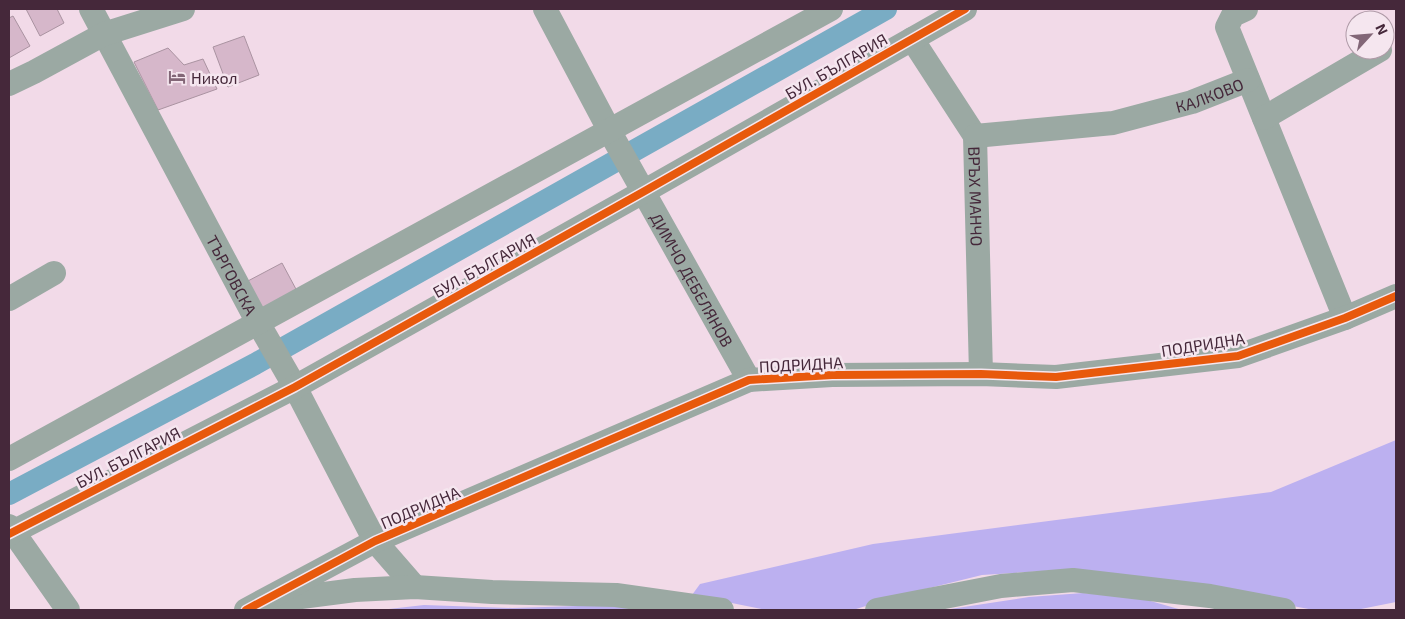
<svg xmlns="http://www.w3.org/2000/svg" width="1405" height="619" font-family="'Exo 2',sans-serif">
  <style>
    .forest { fill: #bcb0f0 }
    .lines { fill: none; stroke-linecap: round; stroke-linejoin: round }
    .canal { stroke: #79acc4; stroke-width: 22 }
    .building { fill: #d6b7ca; stroke: #aa93a1 }
    .minor { stroke: #9ba9a3; stroke-width: 24 }
    .cycleway-casing { stroke: #f5e6ef; stroke-width: 11 }
    .cycleway { stroke: #e8590c; stroke-width: 8 }
    .labels { text-anchor: middle; dominant-baseline: central; stroke-width: 5; stroke-linejoin: round; paint-order: stroke }
    .street-label { font-size: 16px; fill: #45283a; stroke: #f5e6ef }
    .poi-label { font-size: 16px; fill: #45283a; stroke: #f5e6ef; text-anchor: start }
  </style>
  <rect width="100%" height="100%" fill="#f2dae8"/>
  <g class="forest">
    <polygon points="1396,440 1396,602 1356,610 1314,610 1244,597 1076,569 982,575 901,595 853,610 767,610 692,595 700,584 873,544 1271,492"/>
    <polygon points="1083,593 1140,598 1182,610 944,610 1029,597"/>
    <polygon points="424,605 512,608 611,605 656,610 380,610"/>
  </g>
  <g class="lines">
    <polyline class="canal" points="9,494 255,364 886,9"/>
  </g>
  <g class="building">
    <polygon points="26,9 57,9 64,23 40,36"/>
    <polygon points="13,16 30,46 9,58 9,18"/>
    <polygon points="244,36 259,75 228,87 213,47"/>
    <polygon points="168,48 184,65 203,59 217,89 158,110 134,62"/>
    <polygon points="282,263 297,291 261,310 246,282"/>
  </g>
  <g class="lines">
    <g class="minor">
      <path id="s1" d="M91,9l166,312 38,66 80,154 40,46"/>
      <path id="s2" d="M545,9l70,132 134,239"/>
      <polyline points="1246,9 1233,15 1227,27 1345,318"/>
      <path id="s3" d="M912,39l63,97 6,238"/>
      <polyline points="9,84 34,72 104,34 183,9"/>
      <polyline points="1264,118 1380,50"/>
      <path id="s4" d="M975,136l138,-13 79,-21 56,-22"/>
      <polyline points="9,299 54,273"/>
      <path d="M9,459c273,-151 548,-299 822,-450"/>
      <polyline points="9,526 68,610"/>
      <polyline points="9,534 295,387 643,192 965,9"/>
      <polyline points="275,604 301,597 355,590 415,587 492,592 616,595 722,610"/>
      <polyline points="246,610 375,541 749,380 832,375 981,374 1056,377 1238,356 1345,318 1396,296"/>
      <polyline points="877,610 1001,586 1073,580 1210,596 1284,610"/>
    </g>
    <g class="cycleway-casing">
      <g id="cycleway">
        <polyline points="9,534 295,387 643,192 965,9"/>
        <polyline points="246,610 375,541 749,380 832,375 981,374 1056,377 1238,356 1345,318 1396,296"/>
      </g>
    </g>
    <use href="#cycleway" class="cycleway"/>
  </g>
  <defs>
    <g id="hotel-bare" transform="scale(1.35)"><path d="M-6-4.5h1.5V1H6V5H4.5V3h-9V5H-6ZM-4 0a1.8 1.8 0 1 1 3.6 0ZM.5 0V-2.5h3Q6-2.5 6 0Z" fill="#826677" stroke="#f5e6ef" stroke-width="2.5" paint-order="stroke"/></g>
  </defs>
  <g fill-rule="evenodd">
    <use href="#hotel-bare" x="177" y="77"/>
  </g>
  <g class="labels">
    <g class="street-label">
      <text transform="translate(836 66) rotate(-30)">БУЛ. БЪЛГАРИЯ</text>
      <text stroke="none"><textPath href="#s4" startOffset="239">КАЛКОВО</textPath></text>
      <text stroke="none"><textPath href="#s3" startOffset="176">ВРЪХ МАНЧО</textPath></text>
      <text transform="translate(484 265) rotate(-29)">БУЛ. БЪЛГАРИЯ</text>
      <text stroke="none"><textPath href="#s1" startOffset="301">ТЪРГОВСКА</textPath></text>
      <text stroke="none"><textPath href="#s2" startOffset="308">ДИМЧО ДЕБЕЛЯНОВ</textPath></text>
      <text transform="translate(1203 344) rotate(-9)">ПОДРИДНА</text>
      <text transform="translate(801 364) rotate(-3)">ПОДРИДНА</text>
      <text transform="translate(128 457) rotate(-27)">БУЛ. БЪЛГАРИЯ</text>
      <text transform="translate(420 507) rotate(-23)">ПОДРИДНА</text>
    </g>
    <g class="poi-label">
      <text x="191" y="77">Никол</text>
    </g>
  </g>
  <rect width="1405" height="619" fill="none" stroke="#45283a" stroke-width="20"/>
  <g transform="translate(1370 35) rotate(64)"><circle r="24" fill="#f5e6ef" stroke="#af9aa7"/>
  <path d="M0-4L9 19L0 12L-9 19Z" fill="#826677"/>
  <text y="-8" font-size="14" font-weight="bold" text-anchor="middle" fill="#45283a">N</text>
  </g>
</svg>
